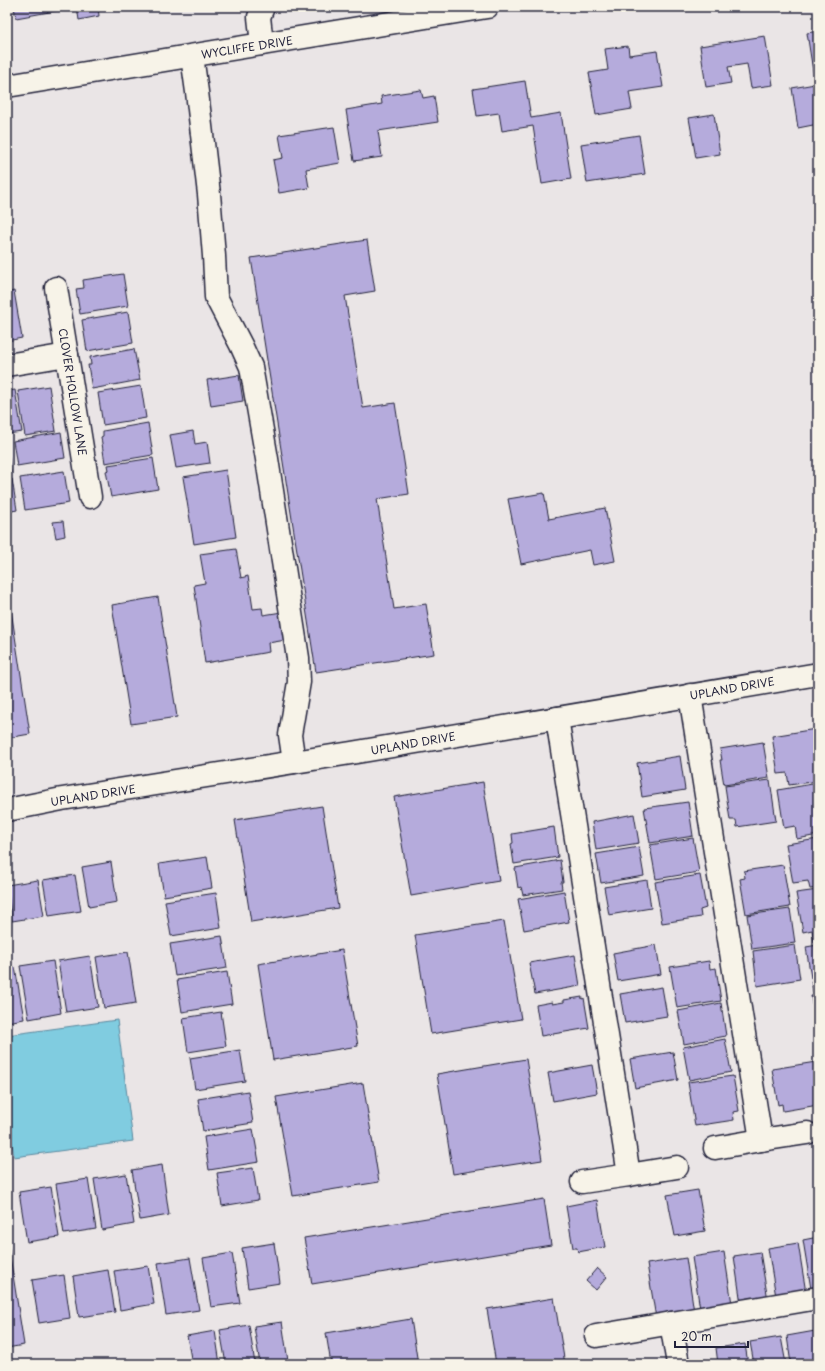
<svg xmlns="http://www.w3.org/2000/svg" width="825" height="1371" font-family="'Playpen Sans',sans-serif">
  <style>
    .water { fill: #80cce0; stroke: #5a889e }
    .building { fill: #b5abdc; stroke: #22223b }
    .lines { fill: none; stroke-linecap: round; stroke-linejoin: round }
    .minor-casing { stroke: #22223b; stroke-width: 25 }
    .minor { stroke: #f7f3e8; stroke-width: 22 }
    .labels { text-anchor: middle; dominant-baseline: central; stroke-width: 3; stroke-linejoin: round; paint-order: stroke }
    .street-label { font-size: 11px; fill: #22223b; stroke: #f7f3e8 }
  </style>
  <rect width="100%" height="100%" fill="#eae5e6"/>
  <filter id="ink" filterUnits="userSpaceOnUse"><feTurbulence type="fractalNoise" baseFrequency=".025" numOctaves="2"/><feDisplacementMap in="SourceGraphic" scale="8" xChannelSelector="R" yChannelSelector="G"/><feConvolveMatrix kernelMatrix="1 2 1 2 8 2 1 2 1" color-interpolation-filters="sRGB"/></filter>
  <g filter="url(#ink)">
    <polygon class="water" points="117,1020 133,1141 14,1157 7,1108 7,1035"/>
    <g class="building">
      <polygon points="14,7 98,7 99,16 79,20 77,7 16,18"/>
      <polygon points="818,31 818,124 798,128 792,88 815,84 807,33"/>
      <polygon points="765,36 773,85 751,88 747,64 728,67 731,83 706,87 700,46"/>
      <polygon points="628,46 629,55 657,51 663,87 629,92 632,109 596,115 589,73 608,70 605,49"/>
      <polygon points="525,81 531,118 561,113 571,179 542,184 533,126 502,131 499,113 477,116 473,89"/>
      <polygon points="421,90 423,98 434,96 438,122 378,131 382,157 354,161 346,110 382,104 381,96"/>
      <polygon points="714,114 720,154 696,158 689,118"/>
      <polygon points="334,127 340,163 306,169 309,188 279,193 273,160 283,158 279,135"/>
      <polygon points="639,135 645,174 587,183 581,144"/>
      <polygon points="367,240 375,291 345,296 363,408 395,403 409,494 377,499 394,609 426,604 434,654 316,672 251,258"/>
      <polygon points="123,274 128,306 80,314 76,289 84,288 83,280"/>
      <polygon points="14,291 22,338 7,341 7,293"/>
      <polygon points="128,312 133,343 87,351 82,320"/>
      <polygon points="134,349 140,380 92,389 88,365 91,365 90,357"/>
      <polygon points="239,375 243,401 211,406 207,380"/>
      <polygon points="49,386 56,431 25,436 18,391"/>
      <polygon points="141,386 146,418 103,425 98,393"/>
      <polygon points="7,387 9,391 15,390 22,432 7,434"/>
      <polygon points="148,423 153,455 105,463 101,437 103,436 103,431"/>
      <polygon points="193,431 195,444 207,442 210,463 176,468 170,435"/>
      <polygon points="61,432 65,458 17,466 13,441"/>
      <polygon points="7,446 11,473 7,473"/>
      <polygon points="153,458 158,489 111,497 106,471 109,470 108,465"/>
      <polygon points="226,470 236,537 194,544 183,477"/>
      <polygon points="64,471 69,503 25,510 20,478"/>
      <polygon points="12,479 17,510 7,512 7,480"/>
      <polygon points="544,493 549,519 605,508 615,561 593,565 590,550 521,564 508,499"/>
      <polygon points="63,521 65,536 56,538 53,522"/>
      <polygon points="236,549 241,578 248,576 253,609 262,608 263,615 282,612 286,640 268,643 269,652 205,663 194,585 205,583 200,554"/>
      <polygon points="7,584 30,734 7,738"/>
      <polygon points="158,597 177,717 131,724 112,605"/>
      <polygon points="816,729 818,742 818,781 789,785 787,773 778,774 772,736"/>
      <polygon points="763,742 769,778 724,785 720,760 722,760 720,749"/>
      <polygon points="680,756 685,790 642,797 637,763"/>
      <polygon points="770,780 776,821 737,827 736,820 730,820 725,786"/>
      <polygon points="483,782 499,881 411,896 394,797"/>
      <polygon points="818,783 818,835 797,839 795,826 784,828 778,790"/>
      <polygon points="688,802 693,836 650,843 644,808"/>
      <polygon points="322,806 338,908 251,922 235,820"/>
      <polygon points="634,814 639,843 596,850 592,822"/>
      <polygon points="554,827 558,857 514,864 511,844 513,843 512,834"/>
      <polygon points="693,838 699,872 656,879 650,845"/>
      <polygon points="818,839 818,888 810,889 808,881 793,883 786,844"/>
      <polygon points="639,847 644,876 601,883 596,854"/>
      <polygon points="207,857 212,888 164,896 159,864"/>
      <polygon points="560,860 563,882 561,882 562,889 523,895 521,887 518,888 515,868"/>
      <polygon points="111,862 117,902 89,907 82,867"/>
      <polygon points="783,865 790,907 746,914 740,879 745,878 744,871"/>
      <polygon points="75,875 81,911 49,916 43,880"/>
      <polygon points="700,875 706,908 700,910 701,917 662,923 655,882"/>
      <polygon points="38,880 44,916 12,921 7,885"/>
      <polygon points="647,880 651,908 609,915 604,887"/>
      <polygon points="818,890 818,941 814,942 812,930 803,932 796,893"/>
      <polygon points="564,891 569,922 524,930 518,899"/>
      <polygon points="216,893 221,928 171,936 165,901"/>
      <polygon points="790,909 795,943 752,949 747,915"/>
      <polygon points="504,921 521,1019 431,1034 415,935"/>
      <polygon points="222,936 227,968 175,976 170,944"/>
      <polygon points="656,945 661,974 618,981 613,953"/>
      <polygon points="795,945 800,979 757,986 753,951"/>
      <polygon points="818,945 818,977 811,978 806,947"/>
      <polygon points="342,950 358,1046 273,1060 258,964"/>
      <polygon points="128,952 136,1003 104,1008 96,957"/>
      <polygon points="575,955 580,986 535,994 529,963"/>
      <polygon points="90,956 98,1007 66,1012 58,961"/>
      <polygon points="53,961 61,1013 29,1019 20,966"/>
      <polygon points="709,961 710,969 716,968 721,1001 677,1008 670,967"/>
      <polygon points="15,967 24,1019 7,1022 7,969"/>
      <polygon points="227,972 232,1004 182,1012 177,980"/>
      <polygon points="818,980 818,1013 814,1013 811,996 814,996 811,981"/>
      <polygon points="662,987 667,1016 625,1023 620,994"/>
      <polygon points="582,997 582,999 584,998 589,1028 541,1036 536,1005 552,1002 552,1004 564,1002 564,1000"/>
      <polygon points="721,1003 726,1036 684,1044 678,1011"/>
      <polygon points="221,1012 226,1046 188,1052 183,1018"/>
      <polygon points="725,1039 731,1072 689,1080 683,1047"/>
      <polygon points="240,1050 245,1081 195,1089 190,1058"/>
      <polygon points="673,1052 678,1080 635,1088 630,1059"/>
      <polygon points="526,1059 542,1160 453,1174 437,1074"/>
      <polygon points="816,1062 818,1074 818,1105 783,1111 782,1104 778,1105 772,1069"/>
      <polygon points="592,1065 597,1093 553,1101 548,1073"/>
      <polygon points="733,1076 739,1111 733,1112 734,1120 695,1126 688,1082"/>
      <polygon points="363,1083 379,1182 293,1196 276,1097"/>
      <polygon points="248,1091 253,1123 203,1131 198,1099"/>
      <polygon points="253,1129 259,1162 209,1170 204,1137"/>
      <polygon points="162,1165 169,1215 140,1220 132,1170"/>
      <polygon points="253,1168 258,1200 222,1206 217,1173"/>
      <polygon points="126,1174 134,1224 102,1230 94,1179"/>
      <polygon points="88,1179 96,1229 64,1234 56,1184"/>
      <polygon points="51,1187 59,1237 27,1242 19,1192"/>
      <polygon points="698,1190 705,1231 675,1236 667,1195"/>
      <polygon points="544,1199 551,1245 312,1284 304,1238"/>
      <polygon points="597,1200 605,1247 578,1252 577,1248 573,1248 566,1206"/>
      <polygon points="7,1237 24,1345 7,1348"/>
      <polygon points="818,1237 818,1294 812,1295 803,1240"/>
      <polygon points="274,1243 280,1283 248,1288 242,1248"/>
      <polygon points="798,1243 806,1293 776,1297 768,1248"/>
      <polygon points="724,1252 732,1304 700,1309 692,1257"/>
      <polygon points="760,1252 768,1300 741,1304 734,1256"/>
      <polygon points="232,1253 240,1303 211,1307 203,1258"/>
      <polygon points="190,1258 199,1310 166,1315 158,1263"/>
      <polygon points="686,1258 694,1312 656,1318 647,1264"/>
      <polygon points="148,1266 154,1304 120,1310 114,1271"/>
      <polygon points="597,1268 607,1277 596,1290 586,1281"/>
      <polygon points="108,1270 115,1312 79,1317 73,1276"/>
      <polygon points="64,1275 70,1318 39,1323 32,1280"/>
      <polygon points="554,1298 565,1364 496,1364 487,1309"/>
      <polygon points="411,1319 418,1364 331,1364 326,1333"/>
      <polygon points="282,1322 288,1361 260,1364 254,1326"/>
      <polygon points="249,1325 255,1364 226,1364 220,1330"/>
      <polygon points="215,1331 220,1364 192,1364 187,1336"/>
      <polygon points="815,1331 818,1348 818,1364 791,1364 787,1336"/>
      <polygon points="781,1337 786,1364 754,1364 750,1342"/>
      <polygon points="745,1344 748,1364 718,1364 716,1348"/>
    </g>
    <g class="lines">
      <g class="minor-casing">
        <g id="minor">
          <polyline points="262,44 259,17 263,7"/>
          <polyline points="192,56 197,92 209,194 214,256 216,297 241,345 251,367 267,459 298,658 299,682 290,735 294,762"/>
          <polyline points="7,86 487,7"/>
          <polyline points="56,288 90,497"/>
          <polyline points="7,365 67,355"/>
          <polyline points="690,695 761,1140 715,1148"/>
          <polyline points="557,718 629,1175 582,1182"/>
          <polyline points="7,810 62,799 351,753 818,674"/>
          <polyline points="761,1140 807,1133"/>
          <polyline points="629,1175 677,1167"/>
          <polyline points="671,1323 678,1364"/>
          <polyline points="596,1336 818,1298"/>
        </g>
      </g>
      <use href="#minor" class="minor"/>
    </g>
  </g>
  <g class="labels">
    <g class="street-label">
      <text transform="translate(247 47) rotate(-9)">WYCLIFFE DRIVE</text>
      <text transform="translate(73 392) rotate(81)">CLOVER HOLLOW LANE</text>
      <text transform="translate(732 688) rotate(-10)">UPLAND DRIVE</text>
      <text transform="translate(413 743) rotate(-10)">UPLAND DRIVE</text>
      <text transform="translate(93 795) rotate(-9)">UPLAND DRIVE</text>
    </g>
  </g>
  <rect width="825" height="1371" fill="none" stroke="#f7f3e8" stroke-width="24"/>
  <rect x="12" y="12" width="801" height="1347" fill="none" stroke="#22223b" stroke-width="1.5" filter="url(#ink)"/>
  <path d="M675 1341v6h73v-6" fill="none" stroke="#22223b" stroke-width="2"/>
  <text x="681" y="1341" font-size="12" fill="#22223b" stroke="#f7f3e8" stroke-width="3" paint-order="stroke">20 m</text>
</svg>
